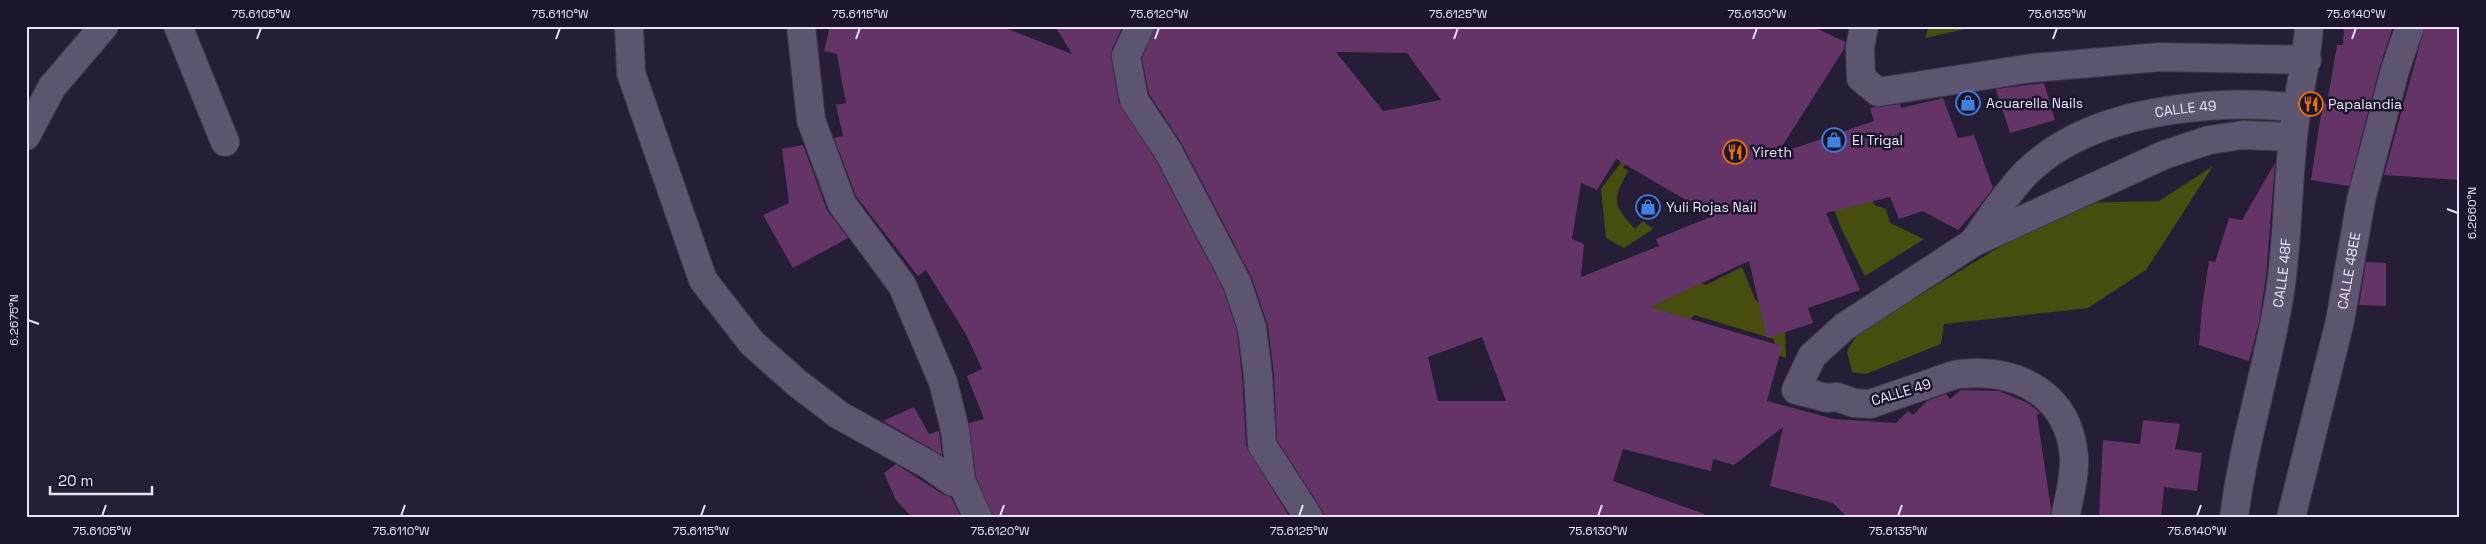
<svg xmlns="http://www.w3.org/2000/svg" width="2486" height="544" font-family="'Space Grotesk',sans-serif">
  <style>
    .green { fill: #474d0e }
    .building { fill: #643467; fill-rule: evenodd }
    .lines { fill: none; stroke-linecap: round; stroke-linejoin: round }
    .minor-casing { stroke: #3f384c; stroke-width: 30 }
    .minor { stroke: #5d5570; stroke-width: 28 }
    .ticks { fill: none; stroke: #e7e3f4; stroke-width: 2 }
    .labels { text-anchor: middle; dominant-baseline: central; stroke-width: 5; stroke-linejoin: round; paint-order: stroke }
    .poi-label { font-size: 14px; fill: #e7e3f4; stroke: #1c152c; text-anchor: start }
    .street-label { font-size: 14px; fill: #e7e3f4; stroke: #1c152c }
    .neatline { fill: none; stroke: #e7e3f4; stroke-width: 2 }
    .ticks-label { font-size: 12px; text-anchor: middle; fill: #e7e3f4 }
  </style>
  <rect width="100%" height="100%" fill="#261e36"/>
  <g class="green">
    <polygon points="1929,26 1979,26 1925,38"/>
    <path d="M1641,136l3,3 -21,28 5,4c-16,31 -16,32 7,58l8,-8 10,8 -29,19 -18,-10 -5,-49z"/>
    <polygon points="2213,166 2146,270 2088,308 1944,324 1941,344 1866,374 1852,372 1847,351 1859,332 2072,203 2159,201"/>
    <polygon points="1863,179 1874,205 1886,209 1890,223 1924,239 1865,276 1841,228 1828,193"/>
    <polygon points="1742,267 1755,299 1785,329 1786,358 1776,354 1774,339 1694,315 1690,320 1658,316 1618,275 1699,282 1706,285"/>
  </g>
  <g class="building">
    <polygon points="830,26 1000,26 1072,54 1055,26 1123,26 1112,49 1111,58 1119,103 1155,159 1223,289 1237,331 1242,376 1246,446 1290,518 993,518 976,477 969,423 984,419 967,376 982,369 967,336 926,270 918,276 856,196 834,138 843,136 836,105 846,103 837,54 824,51"/>
    <path d="M1155,26h657l33,16 -1,7 -67,105 97,-33 -4,-13 30,-4 1,4 42,-10 15,40 16,-3 19,53 -12,16 -23,26 -35,-19 -24,8 -9,-22 -64,16 34,77 -52,18 5,15 -46,15 -18,-77 -99,46 132,39 -15,55 67,18 62,4 12,-12 5,4 14,-14 19,-7 4,5 11,-9 38,1 29,12 12,10 -3,2 14,94 -1,9h-202l-15,-15 -63,-17 13,-59 -49,38 -21,-6 -2,12 -88,-22 -10,32 91,33v4h-379l-3,-8 -45,-70 -3,-66 -6,-48 -16,-48 -70,-134 -33,-50 -7,-36zM1336,52l71,1 34,47 -58,11zM1616,159l97,57 -57,23 3,7 -78,31 3,-33 -12,-5 9,-56 16,7zM1482,337l24,64h-68l-10,-44z"/>
    <polygon points="2344,26 2393,26 2380,66 2349,186 2311,180 2320,121 2324,103 2327,104 2337,45 2343,45"/>
    <polygon points="2425,26 2460,26 2460,180 2384,175"/>
    <polygon points="2044,83 2055,120 2010,133 1996,89"/>
    <polygon points="803,145 827,210 848,238 793,268 763,215 789,203 782,149"/>
    <polygon points="2275,163 2266,276 2259,322 2249,361 2199,345 2202,306 2209,261 2215,262 2229,218 2242,220"/>
    <polygon points="2366,262 2386,263 2386,306 2359,305"/>
    <polygon points="914,407 929,434 939,431 942,455 883,421"/>
    <polygon points="2143,420 2180,424 2175,449 2202,453 2197,491 2164,487 2161,518 2099,518 2103,440 2140,444"/>
    <polygon points="896,464 944,495 951,497 961,518 913,518 896,500 884,473"/>
  </g>
  <g class="lines">
    <g class="minor-casing">
      <g id="minor">
        <polyline points="178,26 225,142"/>
        <polyline points="629,26 631,73 703,280 752,343 797,383 839,415 929,465 953,482 961,481"/>
        <polyline points="801,26 811,120 842,204 902,285 943,382 955,430 961,481 978,518"/>
        <polyline points="1140,26 1126,56 1134,100 1168,151 1237,283 1252,328 1258,375 1262,445 1309,518"/>
        <polyline points="1864,26 1860,48 1861,78 1878,92 2032,68 2160,57 2307,60"/>
        <polyline points="26,136 52,87 104,26"/>
        <path id="s1" d="M1974,241c17,-23 33,-49 53,-69 50,-49 127,-63 194,-67 25,-2 52,1 77,2"/>
        <path d="M2065,518c4,-20 10,-41 9,-61 -5,-62 -55,-89 -114,-83 -9,1 -20,6 -29,9 -20,7 -41,14 -61,21l-16,-1 -17,-6 -10,1 -31,-8 16,-34 32,-29 130,-85 190,-87 45,-15 34,-5 50,2"/>
        <path id="s2" d="M2234,518c9,-74 33,-147 45,-220 9,-53 8,-106 14,-159 3,-38 14,-74 16,-113"/>
        <path id="s3" d="M2291,518l49,-197 21,-121 34,-130 15,-44"/>
      </g>
    </g>
    <use href="#minor" class="minor"/>
  </g>
  <path class="ticks" d="M257,39l4,-11M556,39l4,-11M856,39l4,-11M1155,39l4,-11M1454,39l4,-11M1753,39l4,-11M2053,39l4,-11M2352,39l4,-11M2447,209l11,4M28,320l11,4M102,516l4,-11M401,516l4,-11M701,516l4,-11M1000,516l4,-11M1299,516l4,-11M1598,516l4,-11M1898,516l4,-11M2197,516l4,-11"/>
  <defs>
    <g id="shop-ring" transform="scale(1.25)"><circle r="9.5" fill="#1c152c" stroke="#3f7fe0" stroke-width="1.5"/><path d="M-5-2.5h2.3a2.7 3.5 0 0 1 5.4 0H5L5.5 6h-11ZM-1.5-2.5h3a1.5 2.3 0 0 0-3 0Z" fill="#3f7fe0"/></g>
    <g id="restaurant-ring" transform="scale(1.25)"><circle r="9.5" fill="#1c152c" stroke="#e8710a" stroke-width="1.5"/><path d="M-5-6h1v4h1v-4h1v4h1v-4h1v5L-1.5 .5V6h-2V.5L-5-1ZM5-6V6H3V1.5H1.5Q1.5-4 5-6Z" fill="#e8710a"/></g>
  </defs>
  <g fill-rule="evenodd">
    <use href="#shop-ring" x="1968" y="103"/>
    <use href="#restaurant-ring" x="2311" y="104"/>
    <use href="#shop-ring" x="1834" y="140"/>
    <use href="#restaurant-ring" x="1735" y="152"/>
    <use href="#shop-ring" x="1648" y="207"/>
  </g>
  <g class="labels">
    <g class="poi-label">
      <text x="1986" y="103">Acuarella Nails</text>
      <text x="2328" y="104">Papalandia</text>
      <text x="1852" y="140">El Trigal</text>
      <text x="1752" y="152">Yireth</text>
      <text x="1666" y="207">Yuli Rojas Nail</text>
    </g>
    <g class="street-label">
      <text stroke="none"><textPath href="#s1" startOffset="261">CALLE 49</textPath></text>
      <text stroke="none"><textPath href="#s3" startOffset="254">CALLE 48EE</textPath></text>
      <text stroke="none"><textPath href="#s2" startOffset="250">CALLE 48F</textPath></text>
      <text transform="translate(1901 392) rotate(-17)">CALLE 49</text>
    </g>
  </g>
  <rect width="2486" height="544" fill="none" stroke="#1c152c" stroke-width="55"/>
  <path d="M50 486v8h102v-8" fill="none" stroke="#e7e3f4" stroke-width="2.5"/>
  <text x="58" y="486" font-size="15" fill="#e7e3f4" stroke="#1c152c" stroke-width="4" paint-order="stroke">20 m</text>
  <rect x="28" y="28" width="2430" height="488" class="neatline"/>
  <g class="ticks-label">
    <text x="261" y="18">75.6105°W</text>
    <text x="560" y="18">75.6110°W</text>
    <text x="860" y="18">75.6115°W</text>
    <text x="1159" y="18">75.6120°W</text>
    <text x="1458" y="18">75.6125°W</text>
    <text x="1757" y="18">75.6130°W</text>
    <text x="2057" y="18">75.6135°W</text>
    <text x="2356" y="18">75.6140°W</text>
    <text transform="translate(2472 213) rotate(-90)" y="4">6.2660°N</text>
    <text transform="translate(14 320) rotate(-90)" y="4">6.2675°N</text>
    <text x="102" y="535">75.6105°W</text>
    <text x="401" y="535">75.6110°W</text>
    <text x="701" y="535">75.6115°W</text>
    <text x="1000" y="535">75.6120°W</text>
    <text x="1299" y="535">75.6125°W</text>
    <text x="1598" y="535">75.6130°W</text>
    <text x="1898" y="535">75.6135°W</text>
    <text x="2197" y="535">75.6140°W</text>
  </g>
</svg>
